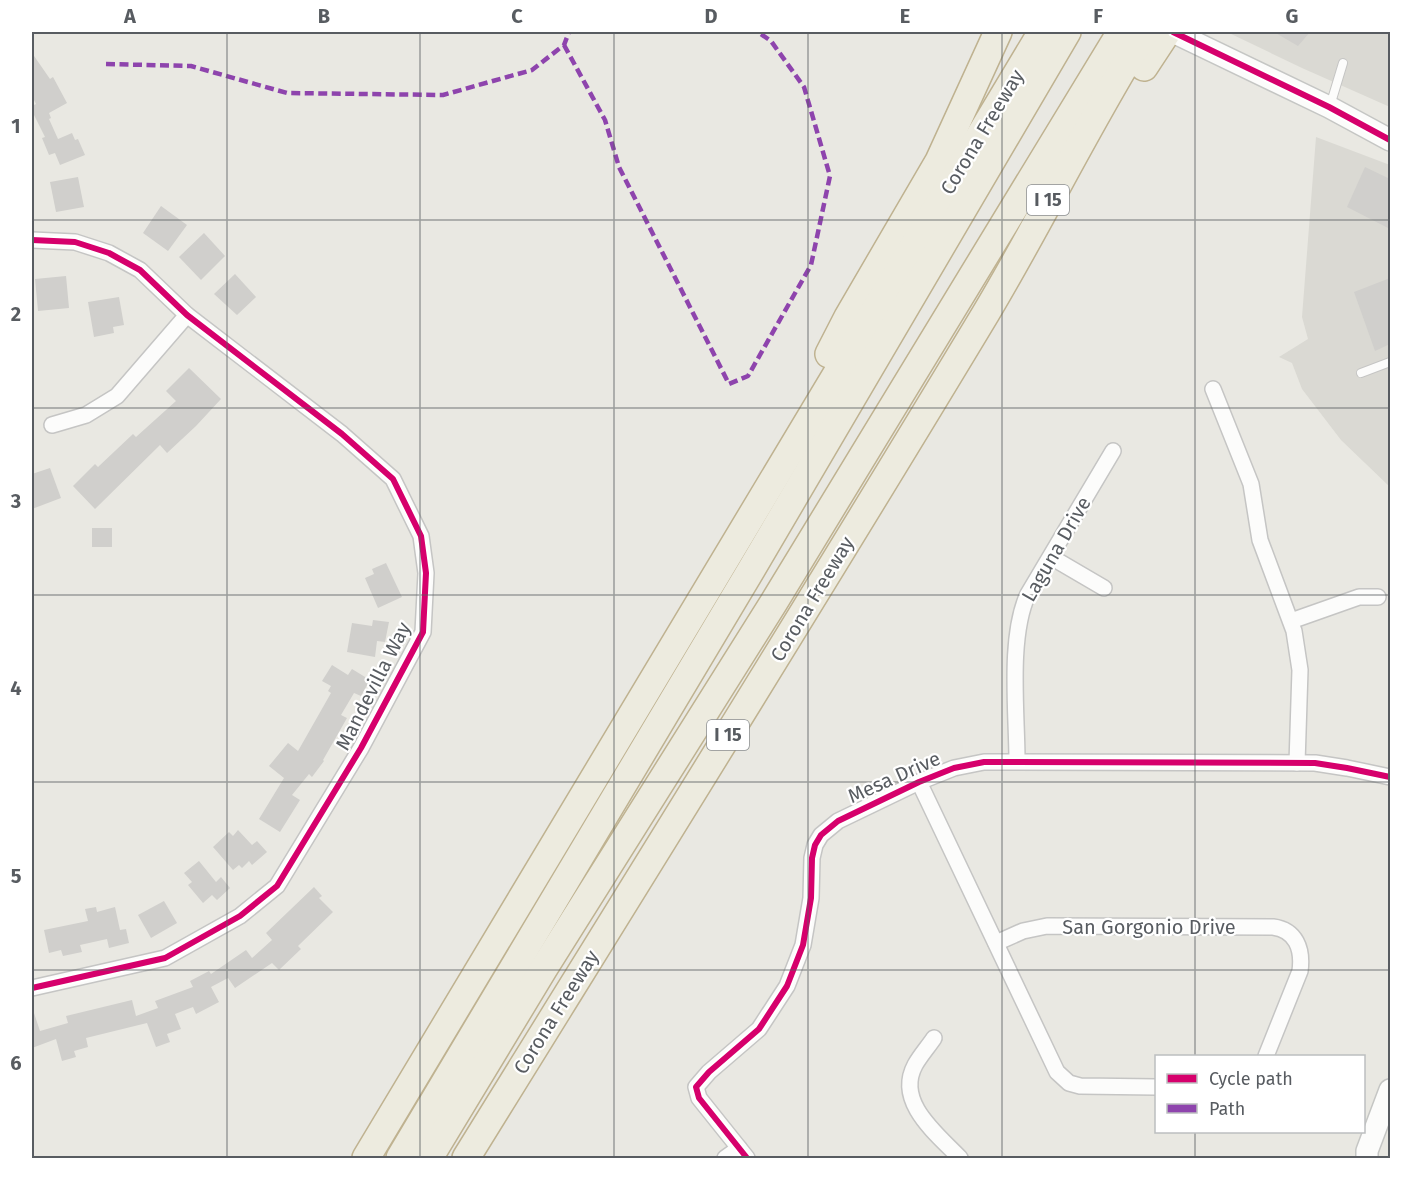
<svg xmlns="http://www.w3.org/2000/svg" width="1422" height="1190" font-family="'Fira Sans',sans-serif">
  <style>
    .industrial { fill: #dad9d3 }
    .building { fill: #d0cfcc }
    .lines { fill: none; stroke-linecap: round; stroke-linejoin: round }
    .lane-casing { stroke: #c5c5c4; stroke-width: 10 }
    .street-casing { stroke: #c5c5c4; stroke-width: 18 }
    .secondary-casing { stroke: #c5c6c4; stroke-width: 24 }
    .highway-casing { stroke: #bfb290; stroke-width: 30 }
    .lane { stroke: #fcfcfb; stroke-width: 8 }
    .street { stroke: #fcfcfb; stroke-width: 15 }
    .secondary { stroke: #fcfcfb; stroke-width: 21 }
    .highway { stroke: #edebdf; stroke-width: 27 }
    .quiet { stroke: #8e44ad; stroke-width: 4.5; stroke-dasharray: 9 4.5; stroke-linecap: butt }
    .cycleway-casing { stroke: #fff; stroke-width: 10 }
    .cycleway { stroke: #d6006c; stroke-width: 6 }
    .grid { fill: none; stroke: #585c61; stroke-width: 1.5; stroke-opacity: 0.55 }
    .labels { text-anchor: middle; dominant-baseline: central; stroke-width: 4.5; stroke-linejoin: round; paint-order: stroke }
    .shield { fill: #fff; stroke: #8a8d90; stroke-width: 1.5 }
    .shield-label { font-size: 18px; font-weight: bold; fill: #585c61 }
    .street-label { font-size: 20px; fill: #585c61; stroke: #fff }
    .neatline { fill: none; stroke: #585c61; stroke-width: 2 }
    .grid-label { font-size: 20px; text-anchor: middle; font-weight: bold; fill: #585c61 }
  </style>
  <rect width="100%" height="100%" fill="#e9e8e2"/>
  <g class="industrial">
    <polygon points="1227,32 1390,32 1390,107 1302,68"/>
    <polygon points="1316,137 1390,165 1390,487 1341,440 1302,389 1292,363 1279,357 1308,339 1302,317"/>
  </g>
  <g class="building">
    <polygon points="1274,32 1310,32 1298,46"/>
    <polygon points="32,53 50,79 53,77 67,103 49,113 51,118 49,119 58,139 72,133 75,140 78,139 85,155 60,165 55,153 49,155 42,138 45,137 32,111 32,106 36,104 32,96"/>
    <polygon points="1365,167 1390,179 1390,229 1347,207"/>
    <polygon points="78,177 84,207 56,212 50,182"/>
    <polygon points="161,206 187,225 168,251 143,233"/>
    <polygon points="204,233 225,256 201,280 179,257"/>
    <polygon points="235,274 256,297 237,315 214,294"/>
    <polygon points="66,276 69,308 38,311 35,279"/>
    <polygon points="1390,278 1390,344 1375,351 1354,292"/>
    <polygon points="119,297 124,325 113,327 114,333 94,337 88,302"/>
    <polygon points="189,368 221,399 196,426 167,453 160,445 95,509 73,486 95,464 98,467 133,434 136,437 176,401 166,391"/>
    <polygon points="50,468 61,498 32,509 32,474"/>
    <rect x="92" y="528" width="20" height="19"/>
    <polygon points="386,563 402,597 378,608 365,578 374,574 372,569"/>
    <polygon points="373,620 389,622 385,642 377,641 375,657 347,652 352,623 372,626"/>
    <polygon points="332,665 348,675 352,669 370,680 361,696 354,693 341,715 347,718 323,760 324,761 312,777 309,774 292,795 300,800 280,832 259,819 284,778 269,766 288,743 298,751 331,693 328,691 331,686 322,681"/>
    <polygon points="238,830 252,845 257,841 267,852 252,865 249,861 242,868 239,865 233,870 213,847 229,832 233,836"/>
    <polygon points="199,861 216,882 221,877 230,888 217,900 212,895 203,903 188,885 192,882 184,873"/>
    <polygon points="314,887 322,896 319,898 333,912 298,946 301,949 279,970 272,963 235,988 228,978 211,987 219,1002 196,1014 193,1007 175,1014 181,1029 167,1034 170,1042 156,1047 147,1023 86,1038 88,1047 74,1051 76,1057 62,1061 56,1039 32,1048 32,1010 33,1010 40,1031 68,1023 66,1016 132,1000 136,1016 158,1008 155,1001 193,987 190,981 209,971 211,974 246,950 252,958 272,940 266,933"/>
    <polygon points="164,901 177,923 151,938 138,915"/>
    <polygon points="96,907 97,912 115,907 120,930 126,929 129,943 109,948 107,939 80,945 82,952 63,956 61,950 49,953 44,930 88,921 85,909"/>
  </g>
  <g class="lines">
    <g class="lane-casing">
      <g id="lane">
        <polyline points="1330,106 1343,63"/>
        <polyline points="1361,373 1390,362"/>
      </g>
    </g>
    <g class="street-casing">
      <g id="street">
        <polyline points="32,240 75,242 109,253 140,270 187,315 342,434 393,479 421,536 426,573 423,632 361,748 277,886 240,916 165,958 32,988"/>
        <polyline points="1213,389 1251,484 1260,540 1294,631 1300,670 1297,763"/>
        <polyline points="52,425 86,415 117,396 187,315"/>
        <polyline points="1051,557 1104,588"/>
        <polyline points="1291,621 1359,597 1378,597"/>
        <path d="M1017,761c0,-48 -9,-124 11,-167l85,-143"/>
        <polyline points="919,782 1057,1072 1069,1083 1080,1086 1156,1087"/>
        <path d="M996,943l27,-12 24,-5 226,1c23,3 30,22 27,44l-34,85"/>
        <path d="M934,1038c-6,9 -14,18 -19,27 -20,37 22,69 45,93"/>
        <polyline points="725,1158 739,1148"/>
        <polyline points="747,1158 699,1098 696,1087 709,1072 759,1029 787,986 803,945 811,898 812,858 815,845 821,835 838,821 919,782 954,768 984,762 1315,763 1347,768 1390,777"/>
      </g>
    </g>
    <g class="secondary-casing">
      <g id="secondary">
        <polyline points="1173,32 1329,107 1390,140"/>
        <polyline points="1367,1158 1367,1151 1390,1090"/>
      </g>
    </g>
    <g class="highway-casing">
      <g id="highway">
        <polyline points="1144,67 1167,32"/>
        <polyline points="829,354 848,317 939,161 998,32"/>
        <polyline points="366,1158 1042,32"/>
        <polyline points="400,1158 751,570 1067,32"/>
        <polyline points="429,1158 544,968 774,602 1121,32"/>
        <path d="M466,1158c174,-281 349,-561 520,-845 55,-92 102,-190 159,-281"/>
      </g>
    </g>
    <use href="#lane" class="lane"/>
    <use href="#street" class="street"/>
    <use href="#secondary" class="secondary"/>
    <use href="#highway" class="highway"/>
    <g class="quiet">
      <polyline points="564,45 605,120 619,167 729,384 748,376 811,265 830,176 804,87 771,41 758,32"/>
      <polyline points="106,64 191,66 287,93 443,95 532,70 564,45 569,32"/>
    </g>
    <g class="cycleway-casing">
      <g id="cycleway">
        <polyline points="1173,32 1329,107 1390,140"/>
        <polyline points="32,240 75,242 109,253 140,270 187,315 342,434 393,479 421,536 426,573 423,632 361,748 277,886 240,916 165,958 32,988"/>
        <polyline points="747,1158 699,1098 696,1087 709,1072 759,1029 787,986 803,945 811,898 812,858 815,845 821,835 838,821 919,782 954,768 984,762 1315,763 1347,768 1390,777"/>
      </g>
    </g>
    <use href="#cycleway" class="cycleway"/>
  </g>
  <path class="grid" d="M227,32v1126M420,32v1126M614,32v1126M808,32v1126M1002,32v1126M1195,32v1024M32,220h1358M32,408h1358M32,595h1358M32,782h1358M32,970h1358M1195,1132v26"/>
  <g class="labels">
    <g class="shield">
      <rect x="1027" y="185" width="42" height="30" rx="4.5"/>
      <rect x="707" y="720" width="42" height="30" rx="4.5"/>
    </g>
    <g class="shield-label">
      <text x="1048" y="200">I 15</text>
      <text x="728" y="735">I 15</text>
    </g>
    <g class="street-label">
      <text transform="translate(982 132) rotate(-59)">Corona Freeway</text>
      <text transform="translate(1056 549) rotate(-60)">Laguna Drive</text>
      <text transform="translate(812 599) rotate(-59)">Corona Freeway</text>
      <text transform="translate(373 686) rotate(-63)">Mandevilla Way</text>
      <text transform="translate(894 777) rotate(-24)">Mesa Drive</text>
      <text x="1149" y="927">San Gorgonio Drive</text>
      <text transform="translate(556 1012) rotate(-58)">Corona Freeway</text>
    </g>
  </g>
  <rect width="1422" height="1190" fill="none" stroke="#ffffff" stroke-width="66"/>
  <rect x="1155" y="1055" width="210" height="78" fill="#ffffff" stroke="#bcbec0" stroke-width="1.5"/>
  <rect x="1167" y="1074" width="30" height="9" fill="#d6006c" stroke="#bcbec0" stroke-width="1.5"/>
  <text x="1209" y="1085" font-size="18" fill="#585c61">Cycle path</text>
  <rect x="1167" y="1104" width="30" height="9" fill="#8e44ad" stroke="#bcbec0" stroke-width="1.5"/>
  <text x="1209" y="1115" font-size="18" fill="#585c61">Path</text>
  <rect x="33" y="33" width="1356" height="1124" class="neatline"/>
  <g class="grid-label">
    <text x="130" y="23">A</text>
    <text x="324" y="23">B</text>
    <text x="517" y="23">C</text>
    <text x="711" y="23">D</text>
    <text x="905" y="23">E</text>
    <text x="1098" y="23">F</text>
    <text x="1292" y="23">G</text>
    <text x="16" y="133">1</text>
    <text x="16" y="321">2</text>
    <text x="16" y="508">3</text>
    <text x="16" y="695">4</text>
    <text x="16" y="883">5</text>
    <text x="16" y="1070">6</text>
  </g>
</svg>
